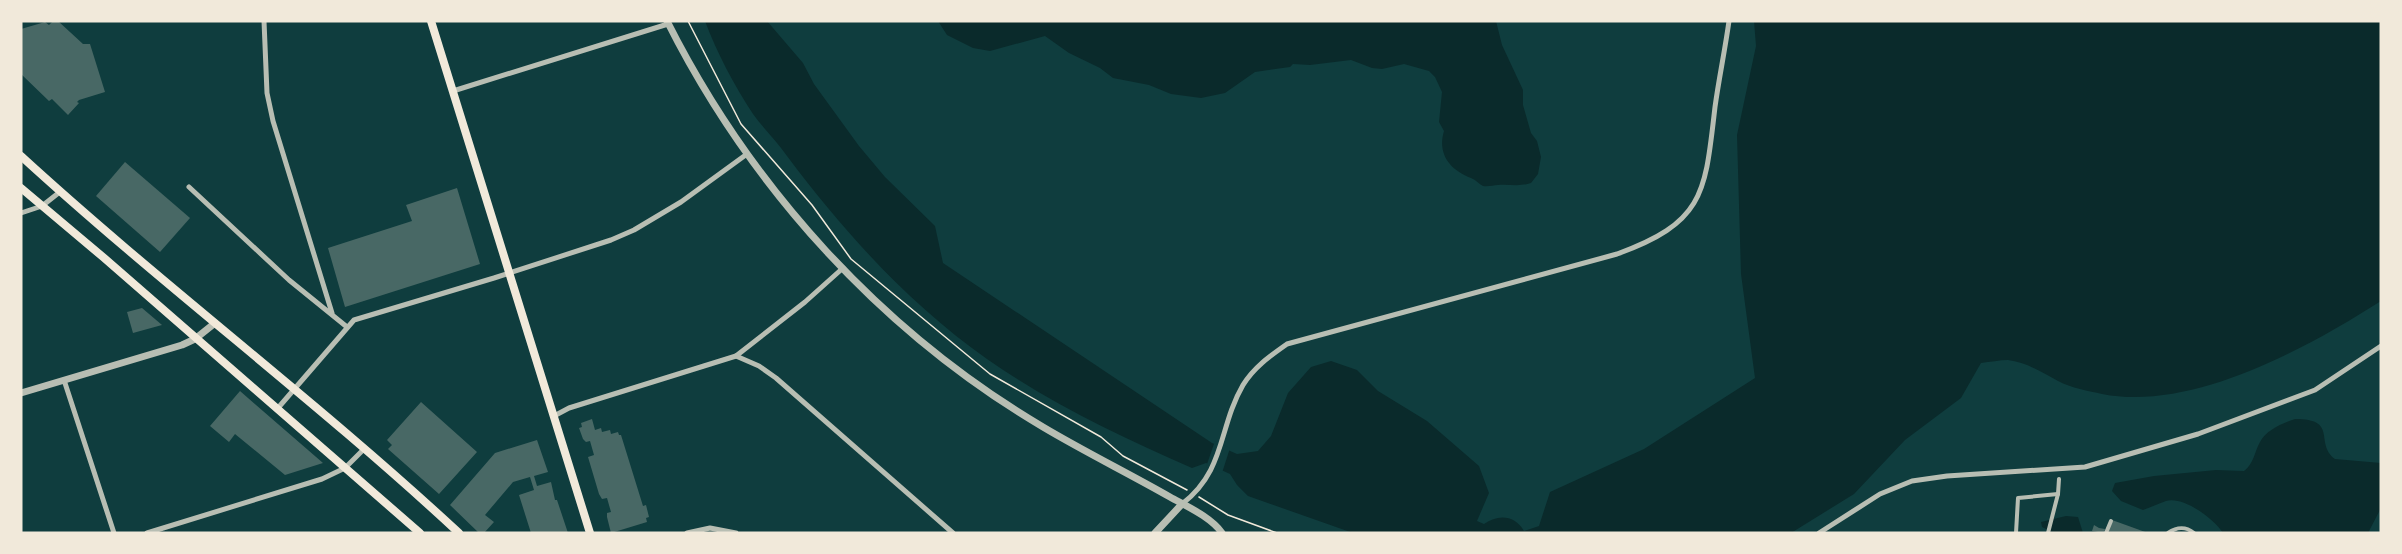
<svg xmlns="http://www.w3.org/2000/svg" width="2402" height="554" font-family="Quicksand,sans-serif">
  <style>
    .water { fill: #0a2a2b }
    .pier { fill: #0f3d3e }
    .building { fill: #486865 }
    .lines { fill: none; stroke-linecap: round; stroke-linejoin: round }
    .path { stroke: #f1e9da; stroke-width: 1.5 }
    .pedestrian { stroke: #b8beb3; stroke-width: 4 }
    .minor { stroke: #b8beb3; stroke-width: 5 }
    .tertiary { stroke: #b8beb3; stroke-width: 7 }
    .secondary { stroke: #f1e9da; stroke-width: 8 }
    .primary { stroke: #f1e9da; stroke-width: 8 }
  </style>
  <rect width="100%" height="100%" fill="#0f3d3e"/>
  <g class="water">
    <path d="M705,21h62l36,42 11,21 45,62 26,31 50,49 8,37 269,180 25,11 21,-3 13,-15 17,-43 23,-26 20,-6 26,9 21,21 49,30 52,45 10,27 -12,28 7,3c14,-10 31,-9 40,7l15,-5 11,-34 94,-43 111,-71 -14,-104 -4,-139 19,-89 -2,-25h627v280c-74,47 -189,111 -279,93 -13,-3 -31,-6 -44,-13 -15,-8 -32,-19 -50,-21 -8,0 -18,2 -27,3l-20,35 -56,42 -51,54 -63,39h-438l-105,-37 -11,-11 -7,-11 -24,-11 -14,5c-71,-31 -141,-64 -205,-109 -78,-55 -143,-127 -200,-203 -10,-15 -24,-28 -34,-42 -19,-29 -36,-61 -48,-93z"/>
    <path d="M938,21h558l6,24 21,45v15l8,28 6,8 4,16 -3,17 -7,9c-11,4 -22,1 -33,2 -5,0 -9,2 -15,1 -4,-2 -7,-6 -12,-8 -21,-8 -34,-24 -27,-47l-5,-9 3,-30 -7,-15 -6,-6 -25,-7 -22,5 -10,-1 -21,-8 -41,5 -17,-1 -3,3 -35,5 -30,21 -24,5 -30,-4 -22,-9 -36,-7 -13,-10 -31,-15 -24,-17 -55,15 -17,-3 -26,-13z"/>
    <path d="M2295,419c44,0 19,24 40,40l46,4v45l-13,25h-145c-9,-14 -39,-37 -57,-32 -8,3 -15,6 -23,9l-22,-9 -9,-10 3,-8 39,-7 62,-6 28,1c10,-8 10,-18 16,-29 6,-12 23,-19 35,-23z"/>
    <polygon points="2066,516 2078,517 2083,533 2054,533 2042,527 2041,522"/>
  </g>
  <polygon class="pier" points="1215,441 1230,448 1222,473 1206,467"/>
  <g class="building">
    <polygon points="53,21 58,21 83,44 90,44 105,92 79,100 77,102 79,103 68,115 52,99 49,101 21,74 21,29 45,22 49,25"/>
    <polygon points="125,162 190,218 160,252 96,196"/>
    <polygon points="457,188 480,264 345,307 328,248 412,221 406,205"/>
    <polygon points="142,308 162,325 133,333 127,312"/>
    <polygon points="240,391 323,463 285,475 235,434 229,442 210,426"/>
    <polygon points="421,402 477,452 439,494 388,449 392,445 387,440"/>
    <polygon points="592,419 595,430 601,428 602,432 610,430 611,434 618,432 619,435 621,435 643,506 646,505 649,517 646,518 647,522 611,533 607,517 607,513 611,512 607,498 602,499 599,494 588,457 594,455 590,441 586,442 583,439 579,428 582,427 581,423"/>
    <polygon points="537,440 548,472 534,476 537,486 551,482 555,500 557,500 568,533 531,533 519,495 534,490 530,477 513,482 485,515 494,522 484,533 479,533 450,505 495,453"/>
    <polygon points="2112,520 2148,533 2108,533"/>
    <polygon points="2094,525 2099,528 2105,529 2104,533 2092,531"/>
  </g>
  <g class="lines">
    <g class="path">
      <polyline points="688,21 741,124 812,205 851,259 990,374 1101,437 1123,456 1187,490"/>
      <polyline points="1199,497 1228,515 1277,533"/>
    </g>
    <g class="pedestrian">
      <polyline points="2016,533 2018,498 2058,494"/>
      <polyline points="2048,533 2058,494 2059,479"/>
      <polyline points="2106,533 2111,521"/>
      <path d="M2168,533c9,-6 17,-7 26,0"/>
    </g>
    <g class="minor">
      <polyline points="264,21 267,93 273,121 332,313"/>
      <polyline points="453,91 668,24"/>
      <polyline points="189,187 289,280 347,327"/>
      <polyline points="21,213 42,206 61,191"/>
      <polyline points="736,356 805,302 843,268"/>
      <polyline points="64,380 114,533"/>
      <polyline points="278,408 354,320 494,278 611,240 634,230 681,202 747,154"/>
      <polyline points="554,416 569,408 736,356 759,366 776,378 953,533"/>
      <path d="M1182,504c44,-34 36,-76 61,-119 11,-18 27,-29 44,-41l330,-90c88,-32 88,-61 98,-147 4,-29 10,-57 14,-86"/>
      <polyline points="147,533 322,479 345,468 364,449"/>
      <polyline points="687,533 710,528 736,533"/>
      <polyline points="1819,533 1880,494 1912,481 1947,476 2085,467 2198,434 2315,390 2381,346"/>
    </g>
    <g class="tertiary">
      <path d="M667,21c84,167 215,311 376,406 42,25 85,46 127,70 16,9 41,20 52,36"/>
      <polyline points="21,393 182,345 195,339 215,323"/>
      <polyline points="1155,533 1182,504"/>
    </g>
    <polyline class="secondary" points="431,21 590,533"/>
    <g class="primary">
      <path d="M21,156c142,130 297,246 438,377"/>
      <polyline points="21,188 103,257 420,533"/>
    </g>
  </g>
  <rect width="2402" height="554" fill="none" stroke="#f1e9da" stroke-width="45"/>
</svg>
